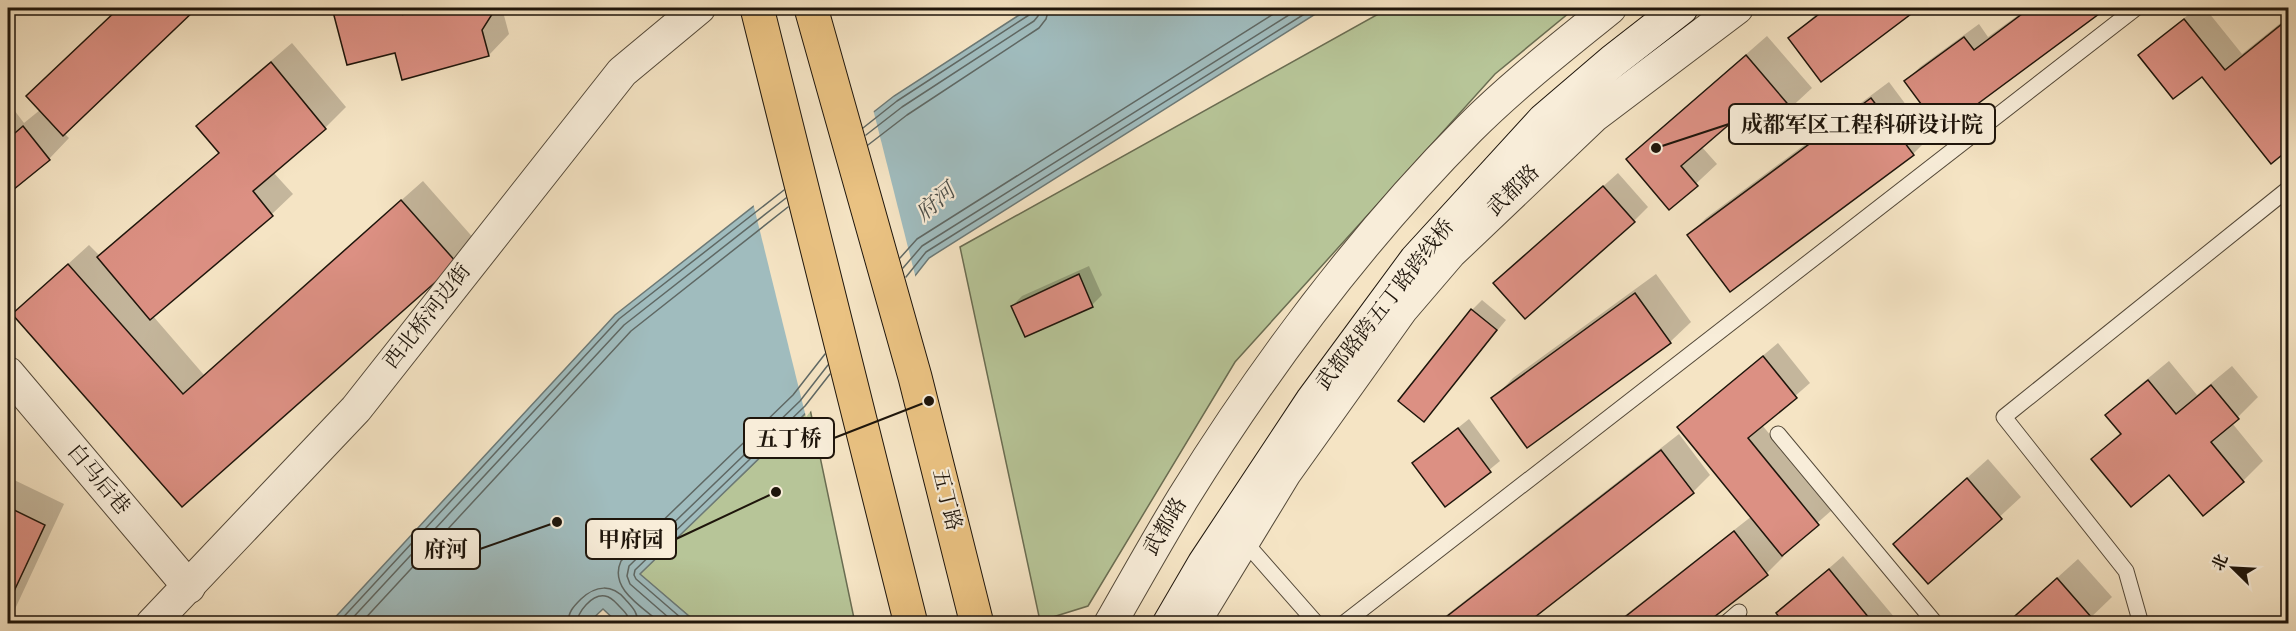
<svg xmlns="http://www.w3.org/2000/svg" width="2296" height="631" font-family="'Old Standard TT','Noto Serif SC',serif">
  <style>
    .green { fill: #b7c598; stroke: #6a6d52; stroke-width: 1.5 }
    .water { fill: #a0bcbe; stroke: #6c7976; stroke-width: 1.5 }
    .pier { fill: #f5e4c4 }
    .shadow { fill: #0003 }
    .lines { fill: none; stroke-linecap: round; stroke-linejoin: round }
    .shore { stroke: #5f6864; stroke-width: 1.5 }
    .building { fill: #dc9083; stroke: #1e150b; stroke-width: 1.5 }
    .lane-casing { stroke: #544939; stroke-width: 17 }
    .street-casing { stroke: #544939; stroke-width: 34 }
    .secondary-casing { stroke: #1e150b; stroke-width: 35 }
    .primary-casing { stroke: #1e150b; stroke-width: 35 }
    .lane { stroke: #f8edd9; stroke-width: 15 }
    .street { stroke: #f8edd9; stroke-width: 32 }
    .secondary { stroke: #f8edd9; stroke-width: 33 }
    .primary { stroke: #eac282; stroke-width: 33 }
    .labels { text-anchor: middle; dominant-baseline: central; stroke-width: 4.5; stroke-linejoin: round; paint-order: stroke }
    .street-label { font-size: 21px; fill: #1e150b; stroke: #f8edd9 }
    .water-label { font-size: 22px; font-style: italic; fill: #4c4f4a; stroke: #f8edd9 }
    .leader { fill: none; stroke: #1e150b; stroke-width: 2 }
    .callout-dot { fill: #1e150b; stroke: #f8edd9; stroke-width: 2 }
    .callout { fill: #f8edd9; stroke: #1e150b; stroke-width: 2 }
    .callout-label { font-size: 22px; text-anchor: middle; font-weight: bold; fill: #1e150b }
  </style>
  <rect width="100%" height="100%" fill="#f5e4c4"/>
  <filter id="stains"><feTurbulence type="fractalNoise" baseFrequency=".00333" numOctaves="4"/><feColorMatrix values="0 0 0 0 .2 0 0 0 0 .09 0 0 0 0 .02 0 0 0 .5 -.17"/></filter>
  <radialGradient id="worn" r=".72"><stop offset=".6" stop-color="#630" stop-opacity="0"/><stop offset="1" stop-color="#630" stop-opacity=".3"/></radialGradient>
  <g class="green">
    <polygon points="1389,8 1575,8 1495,74 1235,362 1088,606 1040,621 960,247"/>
    <polygon points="810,409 855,623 697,623 639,574"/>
  </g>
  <polygon class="water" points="1030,8 1325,8 929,258 810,409 640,574 697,623 618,623 603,609 588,623 329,624 615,315 894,96"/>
  <polygon class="pier" points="873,109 916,279 806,417 753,203"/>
  <g class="shadow">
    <polygon points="120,8 195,8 64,133 69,138 49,159 8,192 8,102 24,123 40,110 48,76"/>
    <polygon points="333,8 502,8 509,34 489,55 396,51 348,64"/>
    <polygon points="1823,8 1917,8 1822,80 1790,38"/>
    <polygon points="2028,8 2104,8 1941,129 1906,81 1920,67 1979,24 1988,37"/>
    <polygon points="2197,8 2205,8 2242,54 2288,17 2288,148 2271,162 2202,75 2140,56 2157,39"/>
    <polygon points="1767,36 1812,88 1759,137 1739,114 1701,146 1717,164 1670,208 1628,160 1649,139"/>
    <polygon points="292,43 346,107 325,128 273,172 293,194 272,214 153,316 204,375 423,181 476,241 183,505 35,294 89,245 100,256 119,237 220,152 198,126 218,106"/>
    <polygon points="1889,82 1930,137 1913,154 1689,235 1706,218"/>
    <polygon points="1618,173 1648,207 1634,221 1495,283"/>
    <polygon points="1089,266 1102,295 1092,305 1012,306 1022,296"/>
    <polygon points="1656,274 1691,322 1670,342 1528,446 1493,399 1513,378"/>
    <polygon points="1482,300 1506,320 1424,420 1472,310"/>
    <polygon points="1778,343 1810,383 1762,425 1832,510 1782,554 1784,556 1767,573 1702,624 1614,624 1752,516 1679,428 1693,414"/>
    <polygon points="2169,361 2197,395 2232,366 2258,397 2232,423 2263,461 2243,481 2169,473 2093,459 2121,432 2107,415 2128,395"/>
    <polygon points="1469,419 1500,461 1446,505 1414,463"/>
    <polygon points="1679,434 1710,475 1693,492 1524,624 1435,624"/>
    <polygon points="1988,459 2021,497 1929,582 1916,524"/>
    <polygon points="8,477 64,504 8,624"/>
    <polygon points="1843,556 1900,624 1786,624 1778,613"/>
    <polygon points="2078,559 2112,597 2084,624 2006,624"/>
  </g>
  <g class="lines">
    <g class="shore">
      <polyline points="863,128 897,101 1029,15 1032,8"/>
      <polyline points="866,135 902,107 1034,21 1038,16 1040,8"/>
      <polyline points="868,145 907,115 1039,28 1046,19 1049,8"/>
      <polyline points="900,258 917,239 1283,8"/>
      <polyline points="903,268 922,246 1300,8"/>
      <polyline points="906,277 926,252 1314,8"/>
      <polyline points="337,624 619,319 784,190"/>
      <polyline points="347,624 624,325 786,198"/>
      <polyline points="360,624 631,331 788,207"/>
      <path d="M568,624c0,-12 5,-17 13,-25 15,-14 31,-15 44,0 7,8 13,13 13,25"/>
      <path d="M577,624c0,-12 15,-30 28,-28 7,1 11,7 15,11 6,6 9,9 9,17"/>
      <path d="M662,624c-18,-16 -54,-35 -41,-63l172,-166 32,-41"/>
      <polyline points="676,624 630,584 627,576 629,566 800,401 828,365"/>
      <polyline points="688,624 636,579 634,575 635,570 805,406 830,374"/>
    </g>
  </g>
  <g class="building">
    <polygon points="119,8 197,8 63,136 26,96"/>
    <polygon points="332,8 401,8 403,14 407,8 496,8 482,30 489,56 402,80 395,53 347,65"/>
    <polygon points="1827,8 1919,8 1821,82 1788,38"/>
    <polygon points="2030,8 2107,8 1941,131 1904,81 1964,37 1974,50"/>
    <polygon points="2184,19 2225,70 2288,19 2288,150 2271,164 2202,77 2173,99 2138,55"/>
    <polygon points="1746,55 1792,109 1759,139 1739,116 1681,166 1698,186 1669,210 1626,159"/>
    <polygon points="271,62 326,129 253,191 273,216 150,320 97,257 219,153 196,126"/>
    <polygon points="1871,98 1914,155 1730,292 1687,235"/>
    <polygon points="23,126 50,160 8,194 8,139"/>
    <polygon points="1603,186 1635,222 1525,319 1493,283"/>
    <polygon points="401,200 457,263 182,507 12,314 68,264 183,394"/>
    <polygon points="1079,274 1093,307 1025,337 1011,306"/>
    <polygon points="1635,293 1671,343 1527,448 1491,398"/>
    <polygon points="1471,309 1497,330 1424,422 1398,401"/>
    <polygon points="1763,356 1797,398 1748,438 1819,525 1782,556 1677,427"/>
    <polygon points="2148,380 2176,414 2211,385 2239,419 2211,442 2244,482 2203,516 2169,475 2131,507 2091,459 2121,434 2105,415"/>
    <polygon points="1458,428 1491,472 1445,507 1412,463"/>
    <polygon points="1661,450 1694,493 1526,624 1437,624"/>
    <polygon points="1967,478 2002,519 1928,584 1893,544"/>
    <polygon points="8,507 45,525 8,604"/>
    <polygon points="1734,531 1768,575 1705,624 1616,624"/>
    <polygon points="1829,569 1874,624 1784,624 1776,613"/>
    <polygon points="2057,578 2092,618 2086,624 2006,624"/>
  </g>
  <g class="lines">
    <g class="lane-casing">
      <g id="lane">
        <polyline points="1778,434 1936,624"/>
        <polyline points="1244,541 1317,624"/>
        <polyline points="1343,624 2136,8"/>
        <polyline points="1725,624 1739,612"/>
        <polyline points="2141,624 2126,571 2004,417 2288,189"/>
      </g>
    </g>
    <g class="street-casing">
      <g id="street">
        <polyline points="8,373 189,587"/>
        <polyline points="152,624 356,409 622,72 699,8"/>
        <path d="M1110,624c24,-42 48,-85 73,-126 82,-132 177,-259 286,-369 44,-44 93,-82 141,-121"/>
        <polyline points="1193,624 1285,473 1402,309 1450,253 1594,116 1737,8"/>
      </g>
    </g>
    <g class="secondary-casing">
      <polyline id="secondary" points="1169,624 1204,564 1312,401 1416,260 1544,120 1613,61 1681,8"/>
    </g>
    <g class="primary-casing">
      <g id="primary">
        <polyline points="757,8 911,624"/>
        <polyline points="811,8 915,377 977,624"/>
      </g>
    </g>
    <use href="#lane" class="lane"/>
    <use href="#street" class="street"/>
    <use href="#secondary" class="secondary"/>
    <use href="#primary" class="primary"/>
  </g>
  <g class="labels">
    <g class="street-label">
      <text transform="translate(1514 191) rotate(-44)">武都路</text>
      <text transform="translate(1386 305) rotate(-52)">武都路跨五丁路跨线桥</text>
      <text transform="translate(428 317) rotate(-52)">西北桥河边街</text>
      <text transform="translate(98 480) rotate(50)">白马后巷</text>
      <text transform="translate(946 500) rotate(76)">五丁路</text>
      <text transform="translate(1166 527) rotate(-59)">武都路</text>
    </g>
    <g class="water-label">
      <text transform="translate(936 203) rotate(-40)">府河</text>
    </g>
  </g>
  <path class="leader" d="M1656 148L1729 124M929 401L834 438M776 492L676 539M557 522L480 549"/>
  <g class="callout-dot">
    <circle cx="1656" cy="148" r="6"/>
    <circle cx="929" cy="401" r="6"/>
    <circle cx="776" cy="492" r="6"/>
    <circle cx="557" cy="522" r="6"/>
  </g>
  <g class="callout">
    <rect x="1729" y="104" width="266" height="40" rx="6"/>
    <rect x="744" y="418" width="90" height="40" rx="6"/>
    <rect x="586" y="519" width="90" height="40" rx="6"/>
    <rect x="412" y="529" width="68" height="40" rx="6"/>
  </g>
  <g class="callout-label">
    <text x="1862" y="132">成都军区工程科研设计院</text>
    <text x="789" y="446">五丁桥</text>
    <text x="631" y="547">甲府园</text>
    <text x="446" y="557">府河</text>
  </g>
  <rect width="2296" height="631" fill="none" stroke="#f5e4c4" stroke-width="30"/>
  <rect x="9" y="9" width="2278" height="613" fill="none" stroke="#1e150b" stroke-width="3"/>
  <rect x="15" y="15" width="2266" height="601" fill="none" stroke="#1e150b" stroke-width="1.5"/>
  <g transform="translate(2233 568) rotate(294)" stroke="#f8edd9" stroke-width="4.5" paint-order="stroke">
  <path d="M0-4.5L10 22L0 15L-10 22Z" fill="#1e150b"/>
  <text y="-9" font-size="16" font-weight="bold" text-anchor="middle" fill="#1e150b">北</text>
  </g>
  <rect width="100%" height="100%" filter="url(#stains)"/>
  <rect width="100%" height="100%" fill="url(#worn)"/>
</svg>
